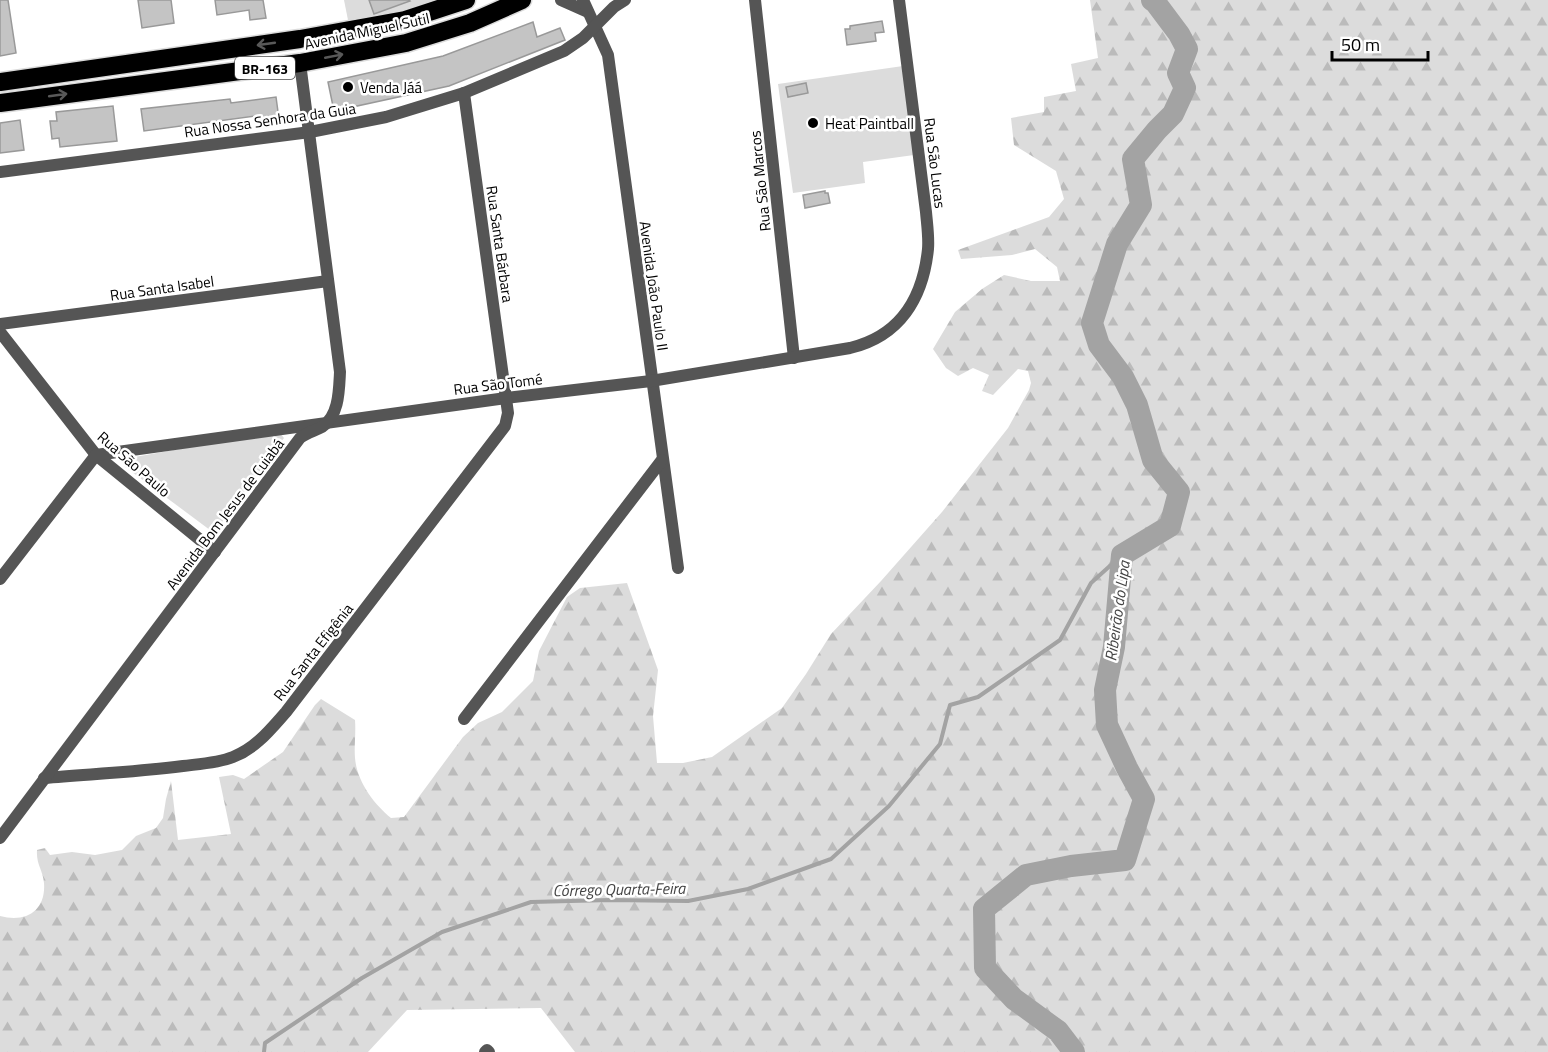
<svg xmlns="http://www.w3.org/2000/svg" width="1548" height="1052" font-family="'Titillium Web',sans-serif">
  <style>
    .forest { fill: url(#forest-firs) }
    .park { fill: #dcdcdc }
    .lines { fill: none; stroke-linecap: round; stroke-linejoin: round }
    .stream { stroke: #a3a3a3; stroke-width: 4 }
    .river { stroke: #a3a3a3; stroke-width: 22 }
    .building { fill: #c4c4c4; stroke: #999; stroke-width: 1.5 }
    .highway-casing { stroke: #dbdbdb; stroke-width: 21 }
    .street { stroke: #555; stroke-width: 12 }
    .highway { stroke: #000; stroke-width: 18 }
    .oneway { stroke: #595959 }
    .poi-dot { fill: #000; stroke: #fff; stroke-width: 2 }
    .labels { text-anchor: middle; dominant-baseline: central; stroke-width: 5; stroke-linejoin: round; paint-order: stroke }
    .shield { fill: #fff; stroke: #4c4c4c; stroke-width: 1.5 }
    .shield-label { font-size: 14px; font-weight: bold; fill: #000 }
    .street-label { font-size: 15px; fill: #000; stroke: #fff }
    .poi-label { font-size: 15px; fill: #000; stroke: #fff; text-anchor: start }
    .water-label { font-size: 16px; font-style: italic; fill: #444; stroke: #fff }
  </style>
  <defs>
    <pattern id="forest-firs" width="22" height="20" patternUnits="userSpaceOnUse" patternTransform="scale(1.5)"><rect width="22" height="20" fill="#dcdcdc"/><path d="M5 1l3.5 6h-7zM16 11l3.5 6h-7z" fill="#bbb"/></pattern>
  </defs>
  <rect width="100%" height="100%" fill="#fff"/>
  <path class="forest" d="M1090,0h458v1052h-973l-34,-44 -134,2 -39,42h-368v-136c26,7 46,-5 44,-33 -1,-13 -8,-18 -7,-33l8,-2 5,7 22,-3 23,3 27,-5 14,-14 20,-8 7,-10 3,-19 5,-18 7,59 53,-6 -12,-57 14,-2 11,4 39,-27 32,-47 6,-6 34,21c1,14 -1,26 0,38 2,24 19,46 36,60l13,-1 59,-80 15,-14 24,-11 31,-31 6,-30 28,-54 13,-9 47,-5 31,87 -5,46 4,47h26l29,-6 70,-49 24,-34 25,-40 50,-53 61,-69 66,-84 21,-38 2,-7 -3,-12 -10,-2 -25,26 -11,-4 7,-16 -16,-7 -15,8 -12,-8 -13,-19 22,-37 27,-23 22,-14 27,6h29l-3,-14 -22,-18 -23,6 -51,4 -3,-9 91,-33 15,-18 -8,-28 -42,-26 -3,-27 33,-6v-15l32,-6 -5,-27 27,-6z"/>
  <g class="park">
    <polygon points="344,0 448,0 413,13 349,25"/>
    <polygon points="903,66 914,155 863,162 865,183 793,193 778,84"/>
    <polygon points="278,431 284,438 214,533 124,466 124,459"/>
  </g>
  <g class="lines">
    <polyline class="stream" points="264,1052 265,1043 362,978 442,932 531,902 610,900 688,901 748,889 831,859 889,806 940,744 950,705 978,697 1060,640 1091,583 1122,555"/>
    <polyline class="river" points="1074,1052 1058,1031 1014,999 985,968 984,909 1026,875 1071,866 1125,860 1144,799 1127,768 1107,725 1105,690 1114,647 1122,555 1170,526 1179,492 1153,460 1137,405 1123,377 1099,345 1092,323 1117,244 1141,205 1133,159 1157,130 1173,114 1185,88 1178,73 1187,49 1179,34 1155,2 1152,0"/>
  </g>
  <g class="building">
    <polygon points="0,0 8,0 16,53 0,56"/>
    <polygon points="138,0 171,0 174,23 142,28"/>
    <polygon points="215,0 263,0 266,18 250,20 249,10 217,15"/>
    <polygon points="369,0 409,0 410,1 374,14"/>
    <polygon points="882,21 884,32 875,33 876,41 847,45 845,29 850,29 850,26"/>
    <polygon points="533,22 537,37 560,28 565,40 449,86 334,111 328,82 443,56"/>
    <polygon points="806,83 808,93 788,97 786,87"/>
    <polygon points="276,97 279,119 256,122 255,116 144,131 141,109 230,99 231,103"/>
    <polygon points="113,106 117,141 60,147 59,138 52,139 50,121 57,121 56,112"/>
    <polygon points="20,120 24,150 0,153 0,123"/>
    <polygon points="825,191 825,193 828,193 830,203 805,208 803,195"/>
  </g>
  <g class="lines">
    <g class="highway-casing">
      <g id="highway">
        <polyline points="0,82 300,39 405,20 466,0"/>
        <polyline points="0,103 300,63 406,43 470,23 522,0"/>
      </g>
    </g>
    <g class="street">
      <polyline points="561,0 588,12"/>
      <polyline points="583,0 608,55 678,568"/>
      <polyline points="755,0 794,358"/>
      <polyline points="0,172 310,132 386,117 464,93 564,51 583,38 614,7 625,0"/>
      <polyline points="0,324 328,281"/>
      <polyline points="0,332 96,455 215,552"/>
      <path d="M0,579l96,-124 410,-57 145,-17 199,-33c50,-12 73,-50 78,-99 1,-12 -1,-25 -2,-37l-27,-212"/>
      <polyline points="464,719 662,460"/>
      <path d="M44,778c46,-4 93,-6 139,-12 16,-2 35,-3 50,-9 23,-9 37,-27 53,-45l219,-286 3,-13 -44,-320"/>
      <path d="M0,838l300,-400c6,-5 14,-7 22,-11 17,-11 17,-36 18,-55l-40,-309"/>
      <polyline points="485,1052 487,1050 489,1052"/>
    </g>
    <use href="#highway" class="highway"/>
  </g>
  <defs><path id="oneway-shaft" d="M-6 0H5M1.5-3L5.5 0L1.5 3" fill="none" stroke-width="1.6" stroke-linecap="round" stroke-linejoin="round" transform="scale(1.5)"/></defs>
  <g class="oneway">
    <use href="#oneway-shaft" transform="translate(266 44) rotate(172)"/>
    <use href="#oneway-shaft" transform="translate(334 56) rotate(-11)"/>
    <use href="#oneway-shaft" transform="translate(58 95) rotate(-8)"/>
  </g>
  <g class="poi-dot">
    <circle cx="348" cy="87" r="6"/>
    <circle cx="813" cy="123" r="6"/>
  </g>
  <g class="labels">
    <rect class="shield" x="235" y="57" width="60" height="22" rx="4.5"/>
    <g class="shield-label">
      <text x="265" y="68">BR-163</text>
    </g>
    <g class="street-label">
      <text transform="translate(367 31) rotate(-12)">Avenida Miguel Sutil</text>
      <text transform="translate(270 120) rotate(-8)">Rua Nossa Senhora da Guia</text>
      <text transform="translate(935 163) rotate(83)">Rua São Lucas</text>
      <text transform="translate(760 181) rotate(-96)">Rua São Marcos</text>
      <text transform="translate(500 244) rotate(82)">Rua Santa Bárbara</text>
      <text transform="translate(654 286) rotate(82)">Avenida João Paulo II</text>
      <text transform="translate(162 288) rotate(-8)">Rua Santa Isabel</text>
      <text transform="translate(498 384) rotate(-7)">Rua São Tomé</text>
      <text transform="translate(134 464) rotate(41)">Rua São Paulo</text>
      <text transform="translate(225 514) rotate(-53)">Avenida Bom Jesus de Cuiabá</text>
      <text transform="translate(313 652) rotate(-52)">Rua Santa Efigênia</text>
    </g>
    <g class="poi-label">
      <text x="360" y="87">Venda Jáá</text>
      <text x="825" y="123">Heat Paintball</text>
    </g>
    <g class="water-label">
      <text transform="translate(1117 611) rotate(-82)">Ribeirão do Lipa</text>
      <text transform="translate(619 889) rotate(-1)">Córrego Quarta-Feira</text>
    </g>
  </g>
  <path d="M1332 51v9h96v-9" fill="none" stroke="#000000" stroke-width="3"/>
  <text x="1341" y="51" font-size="18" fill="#000000" stroke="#ffffff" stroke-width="4.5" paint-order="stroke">50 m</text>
</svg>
